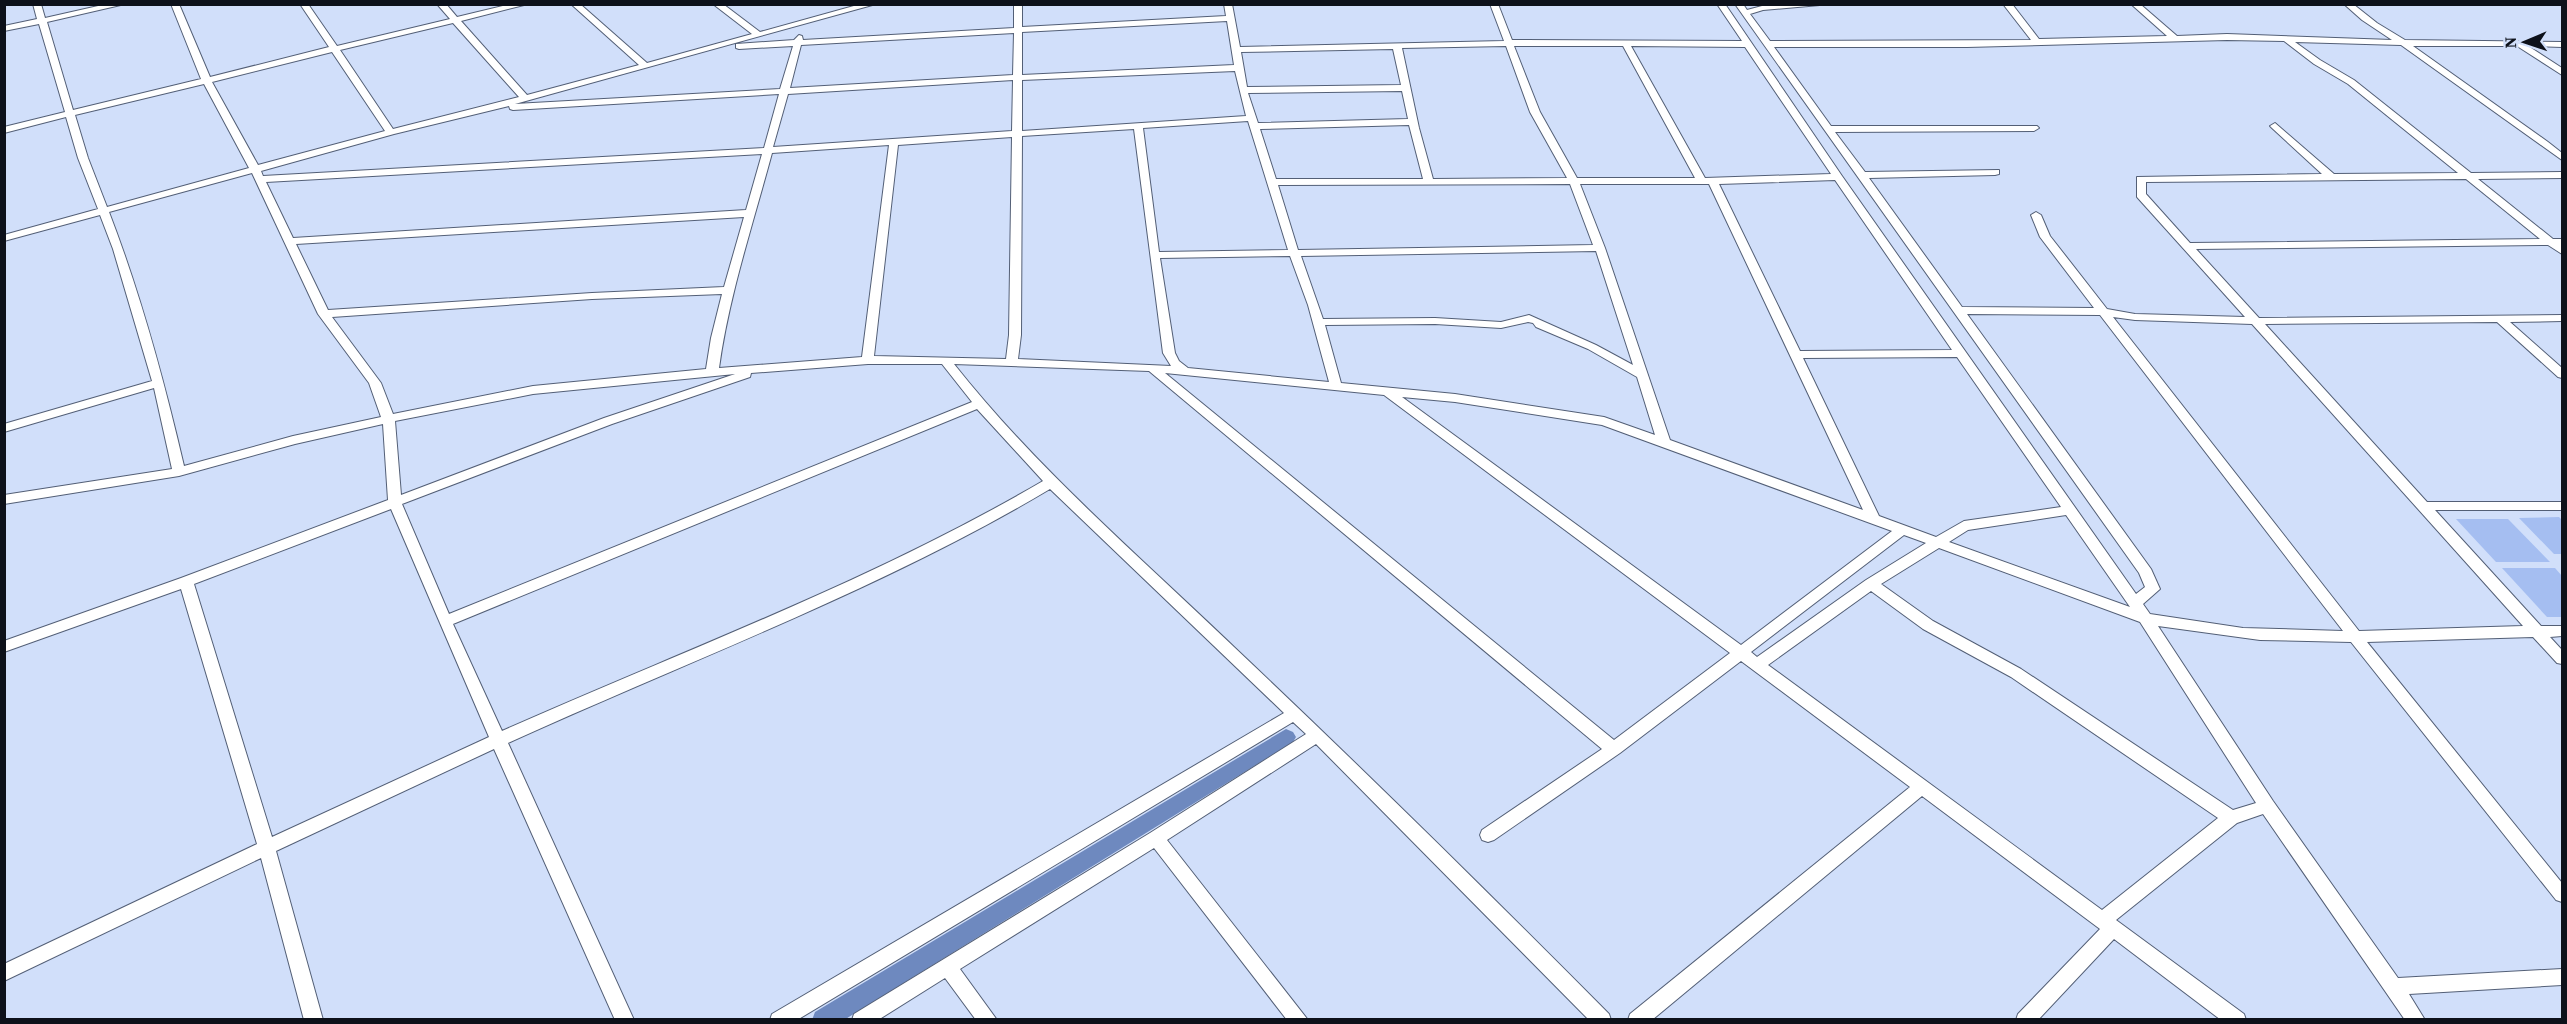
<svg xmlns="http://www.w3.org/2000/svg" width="2567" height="1024" font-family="'Source Serif 4',serif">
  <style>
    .green { fill: #a5bef1 }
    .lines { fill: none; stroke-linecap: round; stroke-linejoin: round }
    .canal { fill: #6e89bf; fill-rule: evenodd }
    .minor-casing { stroke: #535f76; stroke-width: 2 }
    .minor { fill: #fff; fill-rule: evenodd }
  </style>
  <rect width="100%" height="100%" fill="#d1dffa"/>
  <g class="green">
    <polygon points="2559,517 2562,520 2562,554 2554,554 2519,518"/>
    <polygon points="2456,519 2508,519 2550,562 2496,562"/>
    <polygon points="2502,568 2555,568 2562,576 2562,617 2547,617"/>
  </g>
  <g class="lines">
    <polygon class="canal" points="1286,729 1293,732 1296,737 1293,742 844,1020 812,1020 815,1012"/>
    <g class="minor-casing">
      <path id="minor" d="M33,4h8l4,14 62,-14h18l-78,18 26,88 128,-31 -30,-75h8l31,73 119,-30 -29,-43h8l29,42 113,-27 -13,-15h9l11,13 54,-13h17l-67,17 66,74 112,-30 -68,-61h9l67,59 105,-29 -39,-30h10l37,28 101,-28h15l-361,100 265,-15 13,-43 -54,3 -3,-1v-4l58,-4 5,-5 3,1 1,4 211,-12v-24h8v23l204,-11 -2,-12h8l8,43 264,-6 -14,-37h8l14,36 230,1 -25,-37h8l117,172 294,418 9,-7 -6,-14 -404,-569h8l4,6 15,-4 69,-2 -68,6 -13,4 20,27 261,-1 -28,-36h9l27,35 128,-3 -36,-32h9l37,32 50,-2 165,6 -30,-20 -18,-16h9l24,19 28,17 157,2v5l-34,-1 34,22v7l-45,-29h-104l135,96 14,11v7l-161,-115 -106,-3 25,18 34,20 117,93 91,-1v6l-84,1 75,60h9v15l-14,-9 -352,4 63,69 303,-3v6l-52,1 52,46v10l-4,-1 -61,-55 -232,2 162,178h135v8h-127l106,116h21v10l-12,1 12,13v14l-5,-1 -24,-26 -166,5 195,241v19l-6,-2 -205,-258 -91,-2 -102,-14 115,175 125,177 164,-9v16l-153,9 16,26h-20l-142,-206 -26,9 -121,97 128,94 2,6h-25l-107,-81 -76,81h-22l2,-6 82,-85 -178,-133 -270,224h-24l2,-6 280,-227 -169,-126 -121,92 -126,87 -6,2 -6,-2 -2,-5 2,-5 120,-81 -453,-378 -195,-7c83,105 184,191 280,283 127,120 252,243 375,367l2,6h-22l-273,-276 -149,96 141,180h-21l-133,-172 -194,121 37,51h-21l-31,-42 -67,42h-26l2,-6 296,-181 156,-99 -13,-12 -496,298h-27l2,-6 512,-301 -234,-224c-172,102 -360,171 -542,254l126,277h-19l-121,-271 -218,102 47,169h-19l-43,-162 -257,123v-17l253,-120 -76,-255 -177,63v-11l177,-63 207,-78 -5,-76 -88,20 -116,32 -175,28v-9l168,-26 -18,-81 -150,44v-8l148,-43 -39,-132 -13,-34 -96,26v-6l94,-26 -20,-51 -12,-41 -62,16v-6l61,-15 -26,-88 -35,7v-5l33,-7zM1227,21l7,44 -212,10v-43zM453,23l66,74 -126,32 -53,-79zM1014,33l-1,42 -223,13 11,-43zM2227,40l57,1 30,23 34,20 110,89 -124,1 -59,-51 -5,3 2,2 50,46 -185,3v20l108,120 -110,-3 -28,-5 -57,-73 -9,-21 -5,-3 -5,3 9,22 54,71 -132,-1 -93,-129 126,-3 4,-1v-4l-134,2 -30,-40 199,-1 5,-3 -2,-2h-206l-57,-79h193zM1506,46l24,66 37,66 -134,1 -14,-51 -17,-80zM1514,46h109l72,132h-118l-37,-66zM1631,46l114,1 86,127 -126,4zM1393,49l8,36 -154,2 -6,-35zM332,52l53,79 -127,34 -46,-83zM1235,71l11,45 -224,15v-51zM1013,80l-1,51 -239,16 15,-53zM204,84l45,84 -142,39 -19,-49 -13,-43zM1402,91l6,28 -150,4 -10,-30zM779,94l-15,54 -501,28 -2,-5 133,-37 115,-28 1,3 3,1zM1248,121l40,129 -129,2 -16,-124zM1409,125l14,54h-147l-16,-50zM1134,129l29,224 8,13 -153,-7 3,-24 1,-199zM1012,137l-3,198 -3,24 -132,-3 24,-211zM889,145l-27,212 -143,11c10,-73 34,-144 53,-215zM762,154l-16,56 -453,28 -27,-56zM252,173l66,141 51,69 12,34 -88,19 -109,30c-20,-86 -43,-171 -75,-254zM2466,179l74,60 -350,4 -44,-49v-12zM1835,180l117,170 -152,1 -81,-167zM1570,184l23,61 -295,5 -20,-65zM1580,184h129l154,326 -193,-70 -65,-192zM744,217l-20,70 -132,6 -264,17 -32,-66zM1596,251l37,114 -37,-20 -67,-30 -28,7 -66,-4 -112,1 -22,-63zM1290,256l18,49 21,77 -141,-14 -9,-7 -4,-8 -15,-95zM722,294l-11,44 -5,31 -173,17 -140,28 -12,-31 -49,-66 260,-18zM1967,314l133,1 243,316 -100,-3 -93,-14 -7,-10 17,-15 -9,-20zM2113,317l22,3 117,4 271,302 -164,5zM1528,322l5,1 3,4 52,22 49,28 18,58 -51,-18 -149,-23 -114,-11 -16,-58 110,-1 66,4zM1957,357l104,150 -97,14 -28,16 -57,-21 -76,-158zM868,364h74l30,38 -523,212 -47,-110 210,-80 138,-47 1,-4zM1165,373l219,22 346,258 -116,87zM735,374l-131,44 -203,77 -6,-74 138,-27zM1402,397l53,5 147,23 290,106 -151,114zM977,409l66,72c-172,101 -359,169 -541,250l-49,-107zM391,509l98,228 -217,100 -78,-253zM2066,515l64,92 -181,-65 19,-12zM1904,535l22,8 -60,37 -109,77 -6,-5zM1939,548l201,74 116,181 -23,7 -212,-141 -88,-48 -52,-37zM1871,591l52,38 88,48 207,141 -116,92 -334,-245z"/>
    </g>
    <use href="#minor" class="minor"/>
  </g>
  <rect width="2567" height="1024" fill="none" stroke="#0d111a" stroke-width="12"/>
  <g transform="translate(2525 42) rotate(268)" stroke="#d1dffa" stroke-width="4.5" paint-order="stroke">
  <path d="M0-4.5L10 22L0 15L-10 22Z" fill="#0d111a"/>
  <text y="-9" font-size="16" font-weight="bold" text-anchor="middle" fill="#0d111a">N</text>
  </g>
</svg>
